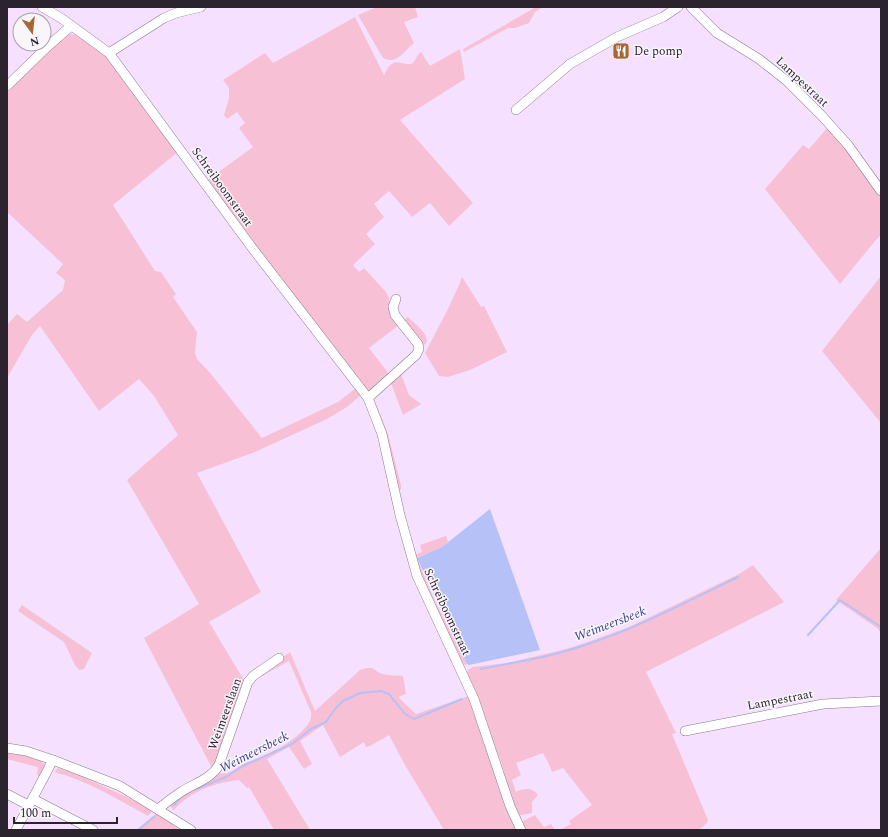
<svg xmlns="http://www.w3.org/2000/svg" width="888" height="837" font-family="Spectral,serif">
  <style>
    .green { fill: #f8c0d4 }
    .water { fill: #b5c1f7 }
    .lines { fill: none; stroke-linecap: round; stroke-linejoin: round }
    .stream { stroke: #b5c1f7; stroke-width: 2 }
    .minor-casing { stroke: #8a7792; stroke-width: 10 }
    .minor { stroke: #fff; stroke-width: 9 }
    .labels { text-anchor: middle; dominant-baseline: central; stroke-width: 3; stroke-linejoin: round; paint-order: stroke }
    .poi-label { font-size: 12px; fill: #2b232e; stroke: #f9f5fb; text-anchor: start }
    .street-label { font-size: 12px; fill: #2b232e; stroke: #f9f5fb }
    .water-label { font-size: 13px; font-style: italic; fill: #38408d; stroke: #f9f5fb }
  </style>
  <rect width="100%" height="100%" fill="#f5e1ff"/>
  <g class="green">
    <path d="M377,7h38l3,10 -14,5 10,21c-10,8 -17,22 -31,15l-25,-43z"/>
    <polygon points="536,7 543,7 535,12 529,23 515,28 508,28 464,52 463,49"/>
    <path d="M355,17l29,58c4,-7 7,-15 17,-12 4,0 6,2 10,1 5,-2 5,-9 10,-12l9,14 30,-17 5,30 -65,41 73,83 -24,23 -19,-23 -18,14 -23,-26 -15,13 10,13 -18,17 9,10 -22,21 6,7 5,-4 22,24 3,6 1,11 9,16 -30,23 20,26 -17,18h-5l-161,-211 47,-34 -14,-19 6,-5 -8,-11 -10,7 -3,-4 5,-17v-10l-6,-8 42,-27 8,10z"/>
    <polygon points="69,34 78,35 110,59 178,152 113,205 155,271 161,272 176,294 173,297 197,332 195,353 197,359 211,374 262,438 338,402 356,388 361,395 347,407 327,419 255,452 197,473 261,592 209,622 245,682 213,770 144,638 199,604 127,480 178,435 154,396 139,379 99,411 40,326 32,335 7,378 7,325 17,314 27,322 63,290 65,280 56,273 63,264 7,212 7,89 64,36"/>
    <polygon points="828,127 872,182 881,196 881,235 875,241 840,284 765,189 803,145 809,149"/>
    <polygon points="881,276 881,423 822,351"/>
    <polygon points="462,277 481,307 484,306 507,352 470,370 448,377 439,376 425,353 447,311 459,285"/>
    <path d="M408,317c7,7 19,15 19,25l-3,3h-2l-20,-24z"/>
    <polygon points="401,374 409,395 421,404 403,415 391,383"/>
    <polygon points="374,399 388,434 401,485 401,489 399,490 373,401"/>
    <polygon points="446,536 448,542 442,547 417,558 434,599 467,664 464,665 420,575 414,555 422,552 420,545"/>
    <polygon points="881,548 881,633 877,628 836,600"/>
    <path d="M753,565l31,37 -138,70 30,61 -4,1 36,86 -1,3 -8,7h-139l11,-6 -2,-3 23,-16 -29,-37 -11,4 -4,-10 -5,-9 -27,10 5,12 -9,5 4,12c8,-4 16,-5 22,3l-6,7v11l-14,3 -18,-57 -33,-86 1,-3 5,-3 34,-4 59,-14 19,-6 44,-16 110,-53z"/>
    <polygon points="22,605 92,653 84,669 79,670 75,665 64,642 18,611"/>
    <path d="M290,652l25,59 45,-41c17,-6 12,1 23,4 6,2 14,1 20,2l3,18 -8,3 18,17 53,-18 47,134h-72l-39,-65 -16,-30 -19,11 -4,1 -2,-5 -24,15 -17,-32 -23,16 12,23 -8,5 -15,-22 -22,12 43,71h-36l-25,-43 -2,1 -8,-8c-23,2 -50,12 -65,30l-3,-3 -1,-4 48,-31c10,5 17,-4 25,-8 5,-3 12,-4 17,-7 15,-6 28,-13 40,-24 6,-6 12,-11 11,-21l-22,-51 -36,20 13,-11z"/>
    <path d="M7,753c10,2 33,3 38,12l-4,12 -4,-2 1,-7 -1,-1 -30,-8z"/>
    <path d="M58,768l23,8 50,23 21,12 -4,5c-29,-16 -62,-36 -94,-44z"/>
    <polygon points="157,813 180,830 137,830"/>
    <polygon points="535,815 544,827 551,824 555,830 525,830 521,822"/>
  </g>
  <polygon class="water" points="490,509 540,650 469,665 467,664 417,558 442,547"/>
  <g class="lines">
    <g class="stream">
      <polyline points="808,635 840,600 881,627"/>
      <path d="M481,669c35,-7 70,-12 104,-24 53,-17 103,-44 153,-68"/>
      <polyline points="194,790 226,777 243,766 292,744 311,729 326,722 335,709 343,701 360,693 381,691 389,694 405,714 414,719 462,699"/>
      <polyline points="174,805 181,797 190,792"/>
      <polyline points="138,830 155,816"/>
    </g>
    <g class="minor-casing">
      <g id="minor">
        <polyline points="42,7 61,18 109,53 253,249 368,398 382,434 400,515 417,576 474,699 510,806 521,830"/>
        <polyline points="691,7 717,33 759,59 787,81 822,116 848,145 881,191"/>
        <polyline points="109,53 164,18 176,13 201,7"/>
        <polyline points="7,86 47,47 71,26"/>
        <polyline points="516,110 570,64 617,37 663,17 678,7"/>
        <polyline points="368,398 416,355 419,349 418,344 395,315 393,307 396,299"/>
        <polyline points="685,731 823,704 881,701"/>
        <polyline points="7,748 26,751 53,760 120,786 191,830"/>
        <polyline points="7,794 28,805"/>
        <polyline points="33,799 93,830"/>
        <path d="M158,809c8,-6 15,-12 23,-17 14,-9 30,-13 38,-27l29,-83 5,-6 26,-18"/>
        <polyline points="16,830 53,760"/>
      </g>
    </g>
    <use href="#minor" class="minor"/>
  </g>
  <defs>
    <g id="restaurant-square" transform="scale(0.9)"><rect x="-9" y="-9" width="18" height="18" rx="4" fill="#a86732" stroke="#f9f5fb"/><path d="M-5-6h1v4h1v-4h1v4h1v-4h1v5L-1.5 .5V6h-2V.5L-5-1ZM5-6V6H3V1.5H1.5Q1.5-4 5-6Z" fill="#fff"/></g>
  </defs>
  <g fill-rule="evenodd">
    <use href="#restaurant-square" x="621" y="51"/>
  </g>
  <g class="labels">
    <g class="poi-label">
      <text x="634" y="51">De pomp</text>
    </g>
    <g class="street-label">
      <text transform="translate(802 82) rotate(43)">Lampestraat</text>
      <text transform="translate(222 187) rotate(54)">Schreiboomstraat</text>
      <text transform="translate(447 612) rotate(65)">Schreiboomstraat</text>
      <text transform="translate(780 700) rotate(-11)">Lampestraat</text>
      <text transform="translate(225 714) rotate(-70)">Weimeerslaan</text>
    </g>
    <g class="water-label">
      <text transform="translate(610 624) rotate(-21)">Weimeersbeek</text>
      <text transform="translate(254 752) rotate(-27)">Weimeersbeek</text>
    </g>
  </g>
  <rect width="888" height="837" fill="none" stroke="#2b232e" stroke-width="16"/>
  <g transform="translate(32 32) rotate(165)"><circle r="19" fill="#f9f5fb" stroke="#a7a1a9"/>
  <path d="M0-3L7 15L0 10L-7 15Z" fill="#a86732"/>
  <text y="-6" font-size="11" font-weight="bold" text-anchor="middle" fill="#2b232e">N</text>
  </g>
  <path d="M14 817v6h103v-6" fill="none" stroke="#2b232e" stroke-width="2"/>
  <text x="20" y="817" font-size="12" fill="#2b232e" stroke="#f9f5fb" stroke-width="3" paint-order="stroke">100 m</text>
</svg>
